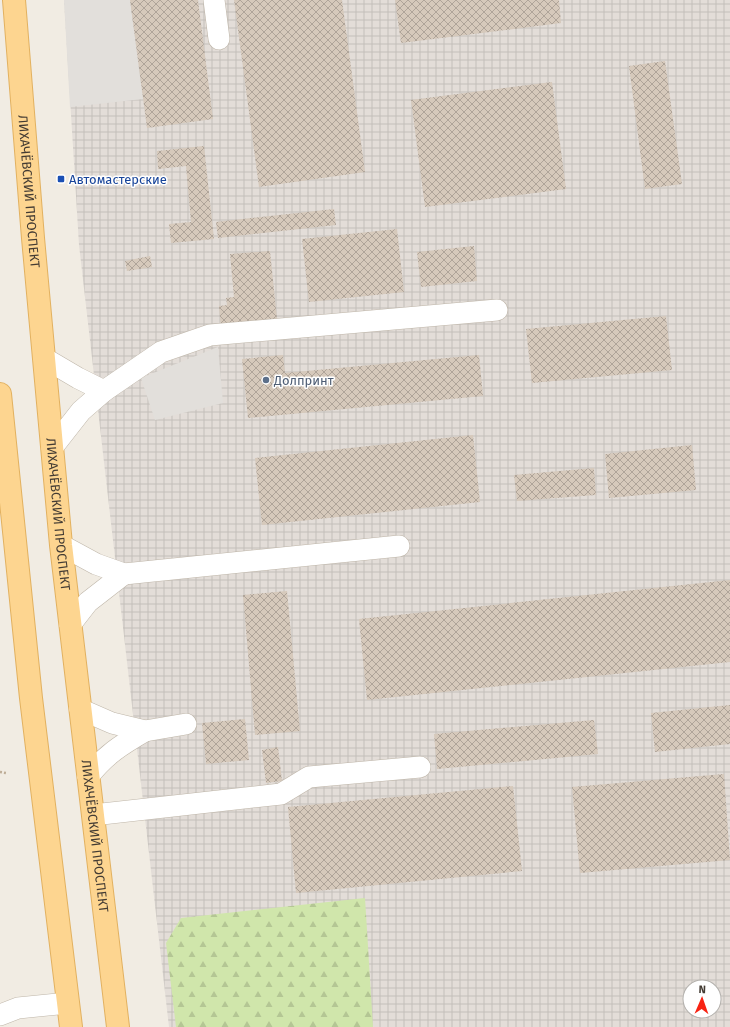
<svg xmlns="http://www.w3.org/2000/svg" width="730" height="1027" font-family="'Fira Sans',sans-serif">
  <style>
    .industrial { fill: url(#industrial-grid); fill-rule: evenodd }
    .forest { fill: url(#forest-firs) }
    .parking { fill: #e2dfdb }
    .building { fill: url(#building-cross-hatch) }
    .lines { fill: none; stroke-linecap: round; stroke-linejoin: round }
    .minor-casing { stroke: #bfb6a9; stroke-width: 22 }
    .major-casing { stroke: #e2b160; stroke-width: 24 }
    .path { stroke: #bead97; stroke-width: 2.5; stroke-dasharray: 2 2; stroke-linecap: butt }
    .minor { stroke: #fff; stroke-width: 21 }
    .major { stroke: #fdd590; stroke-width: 22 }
    .transit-dot { fill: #1a4fb4; stroke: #fff; stroke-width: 1.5 }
    .service-dot { fill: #5c6f8a; stroke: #fff; stroke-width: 1.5 }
    .labels { text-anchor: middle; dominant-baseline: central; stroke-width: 3; stroke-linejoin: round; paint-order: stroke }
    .transit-label { font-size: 13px; fill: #164399; stroke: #fff; text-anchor: start }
    .street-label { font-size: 13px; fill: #433b33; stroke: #fff }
    .service-label { font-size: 13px; fill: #4e5e75; stroke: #fff; text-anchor: start }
  </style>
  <defs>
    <pattern id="industrial-grid" width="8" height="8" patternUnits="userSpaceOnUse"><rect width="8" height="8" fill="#e3ddd8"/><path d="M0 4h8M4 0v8" fill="none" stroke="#c4bfba"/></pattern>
    <pattern id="forest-firs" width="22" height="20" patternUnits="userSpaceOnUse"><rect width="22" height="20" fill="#d0e6ab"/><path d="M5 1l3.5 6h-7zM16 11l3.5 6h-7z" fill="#b4c694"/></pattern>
    <pattern id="building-cross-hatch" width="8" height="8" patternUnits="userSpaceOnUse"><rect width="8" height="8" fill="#d6c9bb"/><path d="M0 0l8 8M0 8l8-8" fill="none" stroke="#afa499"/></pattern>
  </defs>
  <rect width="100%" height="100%" fill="#f1ece3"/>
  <path class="industrial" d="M64,0h666v1027h-561l-90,-782zM690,987h24v24h-24z"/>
  <polygon class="forest" points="365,898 373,1027 176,1027 166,943 181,918"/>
  <g class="parking">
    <polygon points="64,0 130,0 143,99 70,107"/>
    <polygon points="218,347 223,403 155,420 141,378"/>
  </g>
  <g class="building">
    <polygon points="130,0 198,0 213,119 147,128"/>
    <polygon points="234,0 342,0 365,172 259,187"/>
    <polygon points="395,0 559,0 561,23 401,43"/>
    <polygon points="665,61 682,184 645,189 629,66"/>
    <polygon points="552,82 566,189 425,207 411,100"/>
    <polygon points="204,146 214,239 171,243 169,224 191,222 186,166 158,169 157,151"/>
    <polygon points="334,209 336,225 218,238 216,222"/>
    <polygon points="397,229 404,292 309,302 302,239"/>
    <polygon points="474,246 477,281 421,287 417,252"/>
    <polygon points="270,251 277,319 221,329 219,306 227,305 226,298 234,297 230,254"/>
    <polygon points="150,256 152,267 127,271 125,261"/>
    <polygon points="666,316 672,370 532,383 526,329"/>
    <polygon points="283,355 285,373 479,355 483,396 248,418 242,359"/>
    <polygon points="473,435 480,502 262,525 255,458"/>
    <polygon points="692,445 696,490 609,498 605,454"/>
    <polygon points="594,468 596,495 517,501 514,475"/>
    <polygon points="730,580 730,662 367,700 359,619"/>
    <polygon points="287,591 300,731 255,735 243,595"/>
    <polygon points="730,705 730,744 655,752 651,713"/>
    <polygon points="245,719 249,760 206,764 202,723"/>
    <polygon points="594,720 598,754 437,769 434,734"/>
    <polygon points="278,747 282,781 266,783 262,750"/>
    <polygon points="724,774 730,860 580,873 572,787"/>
    <polygon points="513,786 522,871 296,893 288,807"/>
  </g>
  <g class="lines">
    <g class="minor-casing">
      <g id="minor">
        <polyline points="214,0 219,39"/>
        <polyline points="44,358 78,378 104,391 81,411 52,448"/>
        <polyline points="104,391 161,352 210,335 497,310"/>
        <polyline points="61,545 96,564 124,574 88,602 70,625"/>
        <polyline points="124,574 399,546"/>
        <path d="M80,709l32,14 33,8c-24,14 -40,24 -57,46"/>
        <polyline points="145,731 186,724"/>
        <polyline points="93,815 281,794 309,777 420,767"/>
        <polyline points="0,1015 18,1008 68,1003"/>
      </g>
    </g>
    <g class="major-casing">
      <g id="major">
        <path id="s1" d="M14,0l19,238 28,307 57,482"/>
        <polyline points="0,394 31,698 71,1027"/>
      </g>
    </g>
    <polyline class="path" points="0,772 6,773"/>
    <use href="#minor" class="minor"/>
    <use href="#major" class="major"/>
  </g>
  <rect class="transit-dot" x="57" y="175" width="8" height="8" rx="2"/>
  <circle class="service-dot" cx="266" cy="380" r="4"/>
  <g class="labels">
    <g class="transit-label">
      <text x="69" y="179">Автомастерские</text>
    </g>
    <g class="street-label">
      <text stroke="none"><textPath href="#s1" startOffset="192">ЛИХАЧЁВСКИЙ ПРОСПЕКТ</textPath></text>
      <text stroke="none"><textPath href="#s1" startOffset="516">ЛИХАЧЁВСКИЙ ПРОСПЕКТ</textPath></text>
      <text stroke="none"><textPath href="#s1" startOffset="840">ЛИХАЧЁВСКИЙ ПРОСПЕКТ</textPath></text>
    </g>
    <g class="service-label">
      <text x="274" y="380">Долпринт</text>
    </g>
  </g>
  <g transform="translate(702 999) rotate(2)"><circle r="19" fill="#ffffff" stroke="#b4b1ad"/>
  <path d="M0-3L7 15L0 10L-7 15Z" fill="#f82313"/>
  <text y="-6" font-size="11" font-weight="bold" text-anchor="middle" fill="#433b33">N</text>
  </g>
</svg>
